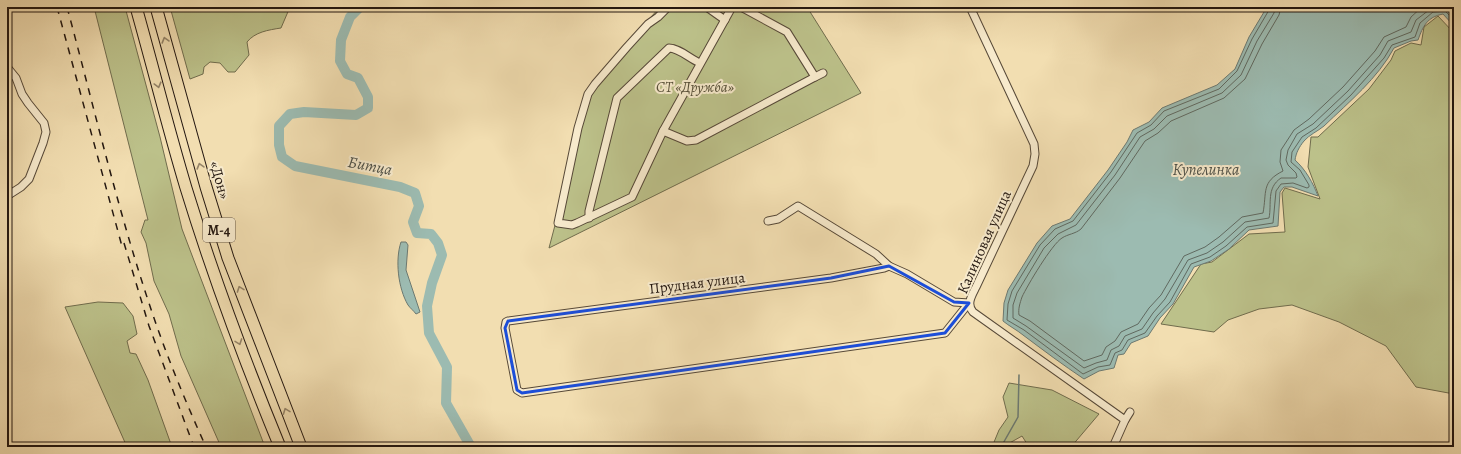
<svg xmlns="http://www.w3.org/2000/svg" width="1461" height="454" font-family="Alegreya,serif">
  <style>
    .green { fill: #bcc18a; stroke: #706c4d }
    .water { fill: #9cbbb1; stroke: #6c7971 }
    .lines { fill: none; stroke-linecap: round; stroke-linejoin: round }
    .shore { stroke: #606960; stroke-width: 1 }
    .stream { stroke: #6c7971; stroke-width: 1.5 }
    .river { stroke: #9cbbb1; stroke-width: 10 }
    .minor-casing { stroke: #574938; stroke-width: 9 }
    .highway-casing { stroke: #231710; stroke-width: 13 }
    .minor { stroke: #f7eacc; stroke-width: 7 }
    .highway { stroke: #f2deb1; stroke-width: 11 }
    .rail { stroke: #231710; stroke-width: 1.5; stroke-dasharray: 7 7; stroke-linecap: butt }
    .oneway { stroke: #958469 }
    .marked { fill: none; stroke: #1d4ed8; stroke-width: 3; stroke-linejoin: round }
    .labels { text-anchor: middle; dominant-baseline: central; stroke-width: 4; stroke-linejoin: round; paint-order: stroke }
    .shield { fill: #f7eacc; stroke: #635648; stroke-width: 1 }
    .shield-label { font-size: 14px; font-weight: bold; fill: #231710 }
    .park-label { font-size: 15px; font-style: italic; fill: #59523b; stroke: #f7eacc }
    .street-label { font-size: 15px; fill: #231710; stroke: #f7eacc }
    .water-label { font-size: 16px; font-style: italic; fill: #4d5048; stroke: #f7eacc }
  </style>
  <rect width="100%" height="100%" fill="#f2deb1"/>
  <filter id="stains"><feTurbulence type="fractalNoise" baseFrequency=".005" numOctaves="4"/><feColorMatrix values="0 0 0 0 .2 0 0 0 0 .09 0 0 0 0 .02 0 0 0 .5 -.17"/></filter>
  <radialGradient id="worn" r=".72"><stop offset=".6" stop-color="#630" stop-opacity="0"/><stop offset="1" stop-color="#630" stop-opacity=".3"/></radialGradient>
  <g class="green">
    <polygon points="94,7 125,7 160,137 182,229 265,447 221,447 181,356 169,314 154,281 146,243 141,232 145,220 148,220"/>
    <path d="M170,7h120l-9,21c-13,2 -26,4 -34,14l2,13 -14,17h-7l-8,-9 -10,-1 -6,5 -1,7 -13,5z"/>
    <polygon points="660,7 807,7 861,93 549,248 589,96 633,37"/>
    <polygon points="1438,16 1454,33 1454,394 1416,387 1386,346 1339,322 1292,305 1259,309 1228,320 1214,332 1161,324 1201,264 1212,262 1249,234 1285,232 1282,193 1285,188 1320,199 1308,167 1311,137 1318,137 1369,89 1391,60 1395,51 1411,43 1421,45 1424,27"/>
    <polygon points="98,302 123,303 133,316 137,334 127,341 130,353 136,354 148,380 172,447 127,447 65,307"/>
    <polygon points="1009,383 1052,390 1099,414 1071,447 1029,447 1022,436 1006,445 1006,447 992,447 999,430 1008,417 1003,397"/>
  </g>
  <g class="water">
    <path d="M1267,7h187v19l-11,-12c-16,3 -20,12 -25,26l-7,1 -17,7c-16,30 -45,54 -70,78 -6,5 -15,9 -20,15 -5,6 -8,12 -9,19 11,10 18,23 23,36l-26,-9h-8l-4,5 -2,34 -29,4 -20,19 -18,12 -17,6 -21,37 -13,14 -12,18 -17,7 -7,11 -6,1 -4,13 -15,3 -15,8c-21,-14 -41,-29 -61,-44 -6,-5 -14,-9 -20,-14l1,-18 4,-13 29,-47 15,-17 18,-7 38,-49 19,-28 6,-12 16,-8 13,-14 55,-23 18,-16 14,-32z"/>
    <path d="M401,242h5l2,3 -2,25 14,42 -4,2c-2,-3 -6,-6 -8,-9 -10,-17 -13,-45 -7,-63z"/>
  </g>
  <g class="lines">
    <g class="shore">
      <polyline points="1270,7 1269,10 1252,39 1237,71 1219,89 1164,111 1151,125 1137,133 1111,172 1073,221 1055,229 1040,245 1012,291 1008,304 1007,320 1024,330 1083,374 1098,367 1110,365 1115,353 1122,350 1128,340 1145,333 1157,316 1170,302 1191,264 1210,257 1226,246 1247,227 1273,223 1276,191 1281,184 1293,183 1307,188 1309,187 1309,185 1300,170 1291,162 1292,152 1302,137 1316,128 1351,95 1384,58 1392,45 1415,37 1420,23 1433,12 1445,11 1454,20"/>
      <path d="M1275,7l-1,6 -17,28 -16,34 -19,18 -55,23 -13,13 -14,8 -25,38 -39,50 -18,9 -14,14 -27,45 -4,12v13l13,8 58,42 12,-5 11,-3 4,-10 8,-4 6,-10 17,-7 11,-16 12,-14 23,-39 19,-7 16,-11 22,-20 24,-4c3,-14 -3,-30 12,-40h15l1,-1 -1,-4 -8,-8 -2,-5 2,-10 9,-16 16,-10 35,-33 32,-36 8,-14 23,-9 5,-12 17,-13"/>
      <path d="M1281,7l-2,8 -17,29 -17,35 -21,19 -53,23 -13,12 -13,8 -25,37 -39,51c-6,5 -13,5 -19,9 -10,6 -35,48 -40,59 -2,6 -4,12 -3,18l11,6 54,40 18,-6 4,-8 9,-6 6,-9 17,-8 11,-16 12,-13 23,-39 21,-9 14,-10 23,-20 21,-4c4,-21 -2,-31 20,-42l-3,-9 1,-12 13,-20 15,-11 34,-32 32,-36 9,-14 22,-10 5,-10 11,-10"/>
    </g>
    <polyline class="stream" points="1001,447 1018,417 1019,375"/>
    <polyline class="river" points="360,7 350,17 341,40 340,61 347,74 358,78 368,97 368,108 356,115 304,112 290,114 279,126 279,145 282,157 295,166 400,187 415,193 419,206 413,222 417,233 431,234 438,243 442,255 432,283 427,306 429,333 447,367 446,403 471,447"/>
    <g class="minor-casing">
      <g id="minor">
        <polyline points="668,7 658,17 648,24 627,47 595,84 588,94 578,128 558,223 572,225 577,223 632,197 663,131 732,7"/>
        <polyline points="741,7 787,32 815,77 823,73"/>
        <path d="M970,7l64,137 1,10 -2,12 -57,121c-4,8 -10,17 -3,25l152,108 -12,27"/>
        <polyline points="708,8 725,20"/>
        <polyline points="7,67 16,78 22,94 28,103 44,123 46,132 43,143 29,179 21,187 7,196"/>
        <polyline points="663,131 687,141 696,140 815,77"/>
        <path d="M589,218v-7l28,-113 52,-50c10,0 21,11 31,15"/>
        <polyline points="768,221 778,219 798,206 876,254 889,266 907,274 954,302 969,303"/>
        <polyline points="889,266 884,268 831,278 508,321 506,322 505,328 517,390 522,393 945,333 969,303"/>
        <polyline points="1125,420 1130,412"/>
      </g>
    </g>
    <g class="highway-casing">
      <g id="highway">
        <path d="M136,7c17,60 32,121 50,181 27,88 59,174 94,259"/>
        <polyline points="156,7 206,187 228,258 301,447"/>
      </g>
    </g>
    <use href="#minor" class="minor"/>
    <use href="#highway" class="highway"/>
    <g class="rail">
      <polyline points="57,7 123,250"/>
      <path d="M67,7c28,104 52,209 87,311 15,44 33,87 52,129"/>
      <polyline points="124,243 149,326 194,447"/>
    </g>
  </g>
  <defs><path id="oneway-chevron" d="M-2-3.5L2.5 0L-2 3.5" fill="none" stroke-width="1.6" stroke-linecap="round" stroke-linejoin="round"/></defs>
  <g class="oneway">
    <use href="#oneway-chevron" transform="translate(165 40) rotate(-106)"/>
    <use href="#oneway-chevron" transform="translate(158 85) rotate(75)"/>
    <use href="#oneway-chevron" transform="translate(200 166) rotate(-106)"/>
    <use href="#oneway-chevron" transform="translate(240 289) rotate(-110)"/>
    <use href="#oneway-chevron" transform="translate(239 342) rotate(70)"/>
    <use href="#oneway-chevron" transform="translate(286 411) rotate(-111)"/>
  </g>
  <path class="marked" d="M889,266l65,36 15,1 -24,30 -423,60 -5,-3 -12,-62 3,-7 323,-43z"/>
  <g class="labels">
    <rect class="shield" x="203" y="218" width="32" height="24" rx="3"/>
    <g class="shield-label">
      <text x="219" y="230">М-4</text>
    </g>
    <g class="park-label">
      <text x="695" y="87">СТ «Дружба»</text>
    </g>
    <g class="street-label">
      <text transform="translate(220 180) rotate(74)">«Дон»</text>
      <text transform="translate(984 242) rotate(-66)">Калиновая улица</text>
      <text transform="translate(697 283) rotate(-7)">Прудная улица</text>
    </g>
    <g class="water-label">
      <text transform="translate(370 166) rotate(11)">Битца</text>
      <text x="1206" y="170">Купелинка</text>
    </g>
  </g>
  <rect width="1461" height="454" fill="none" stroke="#f2deb1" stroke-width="24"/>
  <rect x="8" y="8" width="1445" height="438" fill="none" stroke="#231710" stroke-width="2"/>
  <rect x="12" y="12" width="1437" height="430" fill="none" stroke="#231710"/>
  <rect width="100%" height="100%" filter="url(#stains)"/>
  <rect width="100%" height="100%" fill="url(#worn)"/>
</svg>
